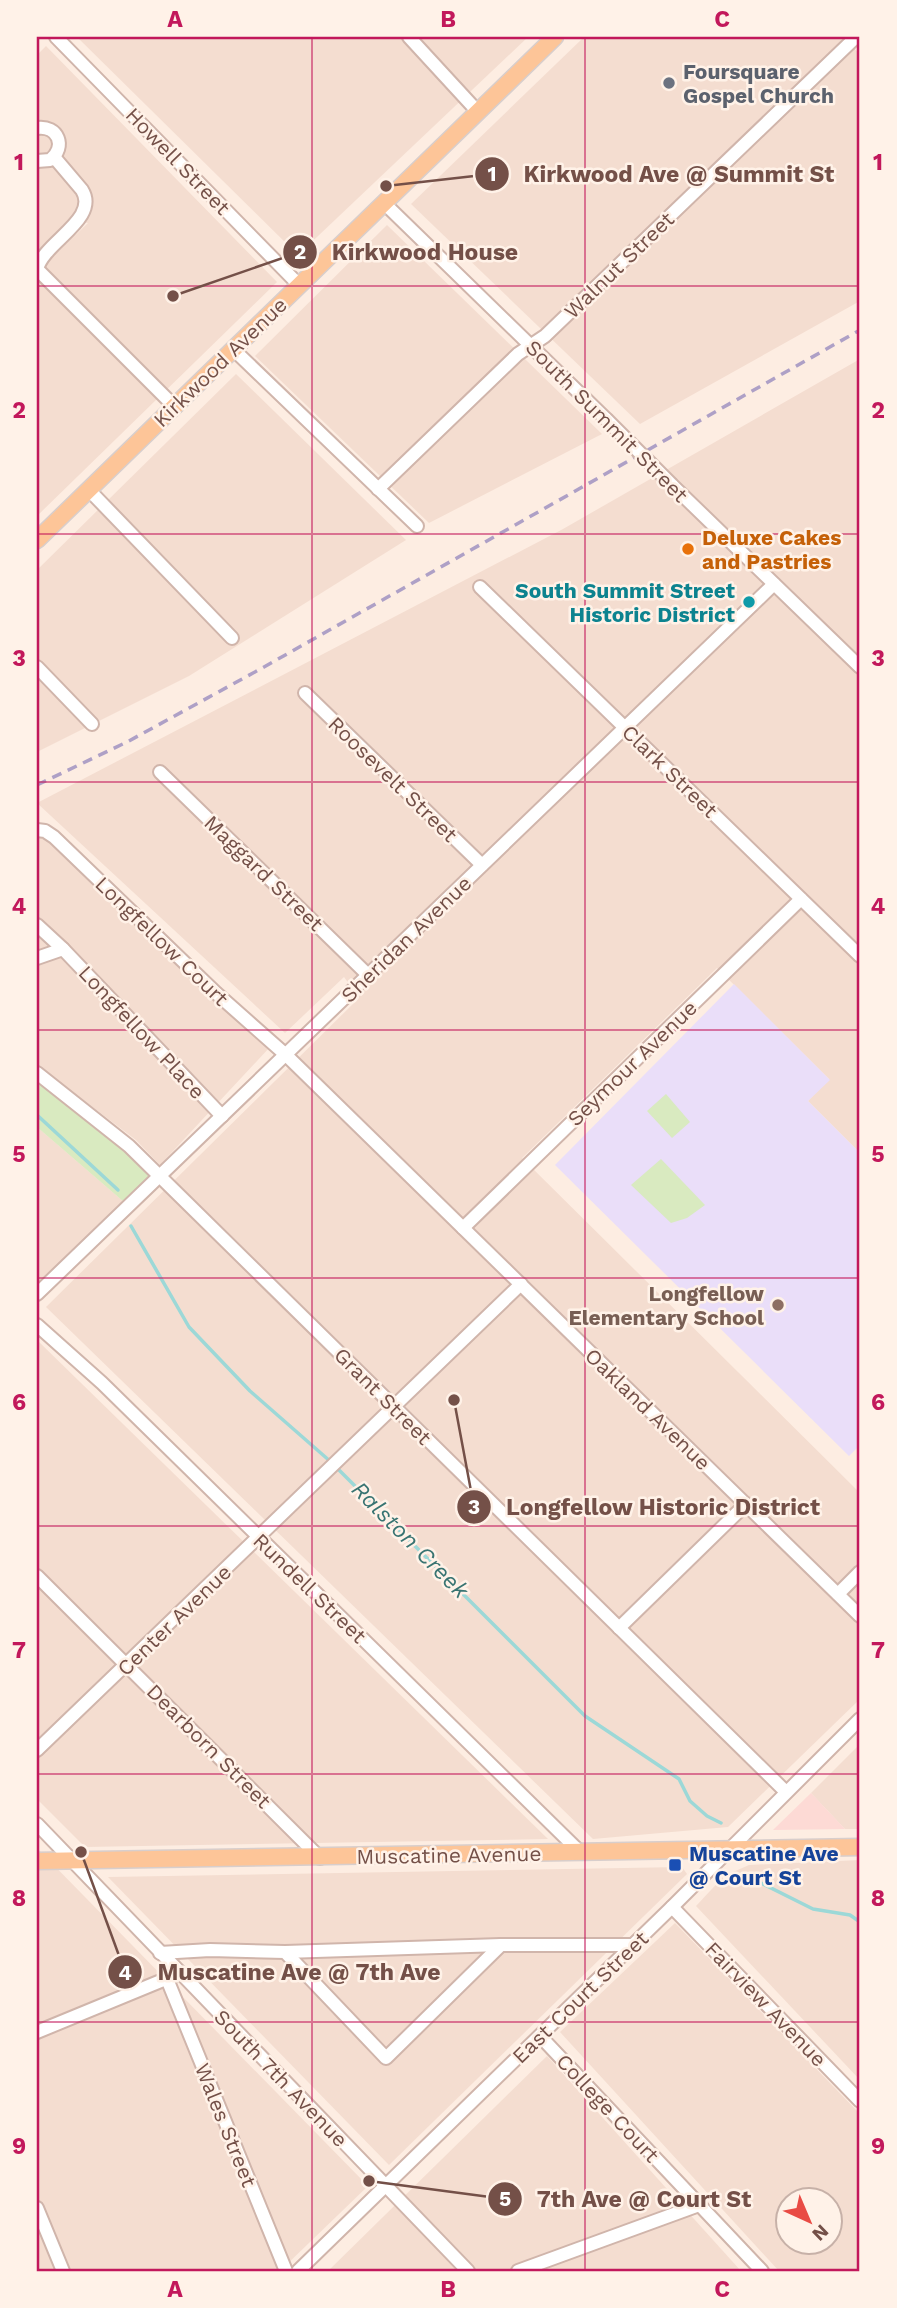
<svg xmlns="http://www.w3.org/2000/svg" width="897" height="2308" font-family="'Work Sans',sans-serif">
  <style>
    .residential { fill: #f4ddd0; fill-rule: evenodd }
    .commercial { fill: #fddad5 }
    .education { fill: #eadef9 }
    .green { fill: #d9eac0 }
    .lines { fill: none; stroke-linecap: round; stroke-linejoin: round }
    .stream { stroke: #9cd8d7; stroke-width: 3.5 }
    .minor-casing { stroke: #d0b5ab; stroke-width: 16 }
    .major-casing { stroke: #d8cecc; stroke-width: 19 }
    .minor { stroke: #fff; stroke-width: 12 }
    .major { stroke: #fdc598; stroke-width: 16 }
    .rail { stroke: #aea0c6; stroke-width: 3.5; stroke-dasharray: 10 7; stroke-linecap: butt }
    .minor-bridge-casing { stroke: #d0b5ab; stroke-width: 16; stroke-linecap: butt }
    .minor-bridge { stroke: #fff; stroke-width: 12 }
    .grid { fill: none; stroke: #c2185b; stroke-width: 2; stroke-opacity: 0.55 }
    .worship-dot { fill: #6b7280; stroke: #fff2e8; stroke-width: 2.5 }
    .food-dot { fill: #e8710a; stroke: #fff2e8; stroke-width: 2.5 }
    .culture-dot { fill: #0f9aa8; stroke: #fff2e8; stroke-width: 2.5 }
    .education-dot { fill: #8d6e63; stroke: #fff2e8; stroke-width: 2.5 }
    .transit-dot { fill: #1a4fb4; stroke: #fff2e8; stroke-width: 2.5 }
    .labels { text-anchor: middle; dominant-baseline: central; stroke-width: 5; stroke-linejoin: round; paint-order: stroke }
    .worship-label { font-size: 21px; font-weight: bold; fill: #5b616d; stroke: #fff2e8; text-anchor: start }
    .street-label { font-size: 21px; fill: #745048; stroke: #fff2e8 }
    .food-label { font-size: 21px; font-weight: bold; fill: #c56008; stroke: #fff2e8; text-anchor: start }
    .culture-label { font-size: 21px; font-weight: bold; fill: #0d838f; stroke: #fff2e8; text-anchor: end }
    .education-label { font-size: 21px; font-weight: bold; fill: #785e54; stroke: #fff2e8; text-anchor: end }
    .transit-label { font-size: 21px; font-weight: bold; fill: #164399; stroke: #fff2e8; text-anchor: start }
    .water-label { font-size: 23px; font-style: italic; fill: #397472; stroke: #fff2e8 }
    .leader { fill: none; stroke: #745048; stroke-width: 2.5 }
    .callout-dot { fill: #745048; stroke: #fff2e8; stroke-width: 2.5 }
    .mark-label { font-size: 21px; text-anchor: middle; font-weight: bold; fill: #fff }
    .callout-label { font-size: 23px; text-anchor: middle; font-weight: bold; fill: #745048; stroke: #fff2e8; stroke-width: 5; stroke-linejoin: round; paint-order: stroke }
    .neatline { fill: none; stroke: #c2185b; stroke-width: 2.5 }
    .grid-label { font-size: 23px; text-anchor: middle; font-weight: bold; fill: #c2185b }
  </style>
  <rect width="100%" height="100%" fill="#fdede2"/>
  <g class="residential">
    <polygon points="77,37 528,37 298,255"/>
    <polygon points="584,37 842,37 860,54 860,301 640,424 411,204"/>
    <path d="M46,46l231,236 -240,234v-461zM68,220l20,3 -29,28 -15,-6z"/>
    <polygon points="387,225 602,434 429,523 255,356"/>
    <polygon points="860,359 860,1153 808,1101 829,1079 717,968 522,1158 860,1493 860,1699 728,1827 593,1839 46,1307 359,998 344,977 285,1033 37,803 563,529"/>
    <polygon points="236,374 406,540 189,676 37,752 37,570"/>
    <polygon points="41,834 270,1047 160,1165 136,1140 37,1065 37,836"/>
    <polygon points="37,1127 124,1202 37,1285"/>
    <polygon points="37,1340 548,1839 85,1847 37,1799"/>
    <polygon points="860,1744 860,1829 845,1829 811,1793"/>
    <polygon points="37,1848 368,2186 280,2271 37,2271"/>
    <polygon points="860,1860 860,2080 696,1906 724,1876 749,1865"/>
    <polygon points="682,1867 687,1874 389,2165 108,1877"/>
    <path d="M675,1923l185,191v154l-3,3h-78l-219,-239zM788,2200h42v42h-42z"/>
    <polygon points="547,2056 741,2271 328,2271"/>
  </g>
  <polygon class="commercial" points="811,1793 845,1829 773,1830"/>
  <polygon class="education" points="734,984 830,1080 808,1101 860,1153 860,1445 849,1456 555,1165"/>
  <g class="green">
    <polygon points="37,1080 127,1154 150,1177 124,1202 37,1127"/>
    <polygon points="666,1094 690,1122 672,1138 647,1111"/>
    <polygon points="661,1159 705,1205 687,1218 671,1223 631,1185"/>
  </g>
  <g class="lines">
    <g class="stream">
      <polyline points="37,1115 118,1190"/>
      <polyline points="131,1226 189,1327 250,1391 331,1462"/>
      <polyline points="337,1468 585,1716 679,1779 690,1801 707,1816 721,1823"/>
      <polyline points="745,1875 813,1909 850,1915 860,1922"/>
    </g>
    <g class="minor-casing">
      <g id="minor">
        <polyline points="56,37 299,285"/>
        <polyline points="409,37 478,112"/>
        <path d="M37,128c21,-3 30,19 13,32l-13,1"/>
        <polyline points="384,203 606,419"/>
        <polyline points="37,269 174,406"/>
        <path d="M37,269c7,-27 63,-50 45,-79l-28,-33"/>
        <polyline points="233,349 417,526"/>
        <polyline points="672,485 860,667"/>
        <polyline points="378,489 518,354 545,336 856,37"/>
        <polyline points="89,490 232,638"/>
        <polyline points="480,587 860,956"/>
        <polyline points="37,667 92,724"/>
        <polyline points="305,693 482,865"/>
        <polyline points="160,772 368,975"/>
        <polyline points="37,830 45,831 54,837 216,993 286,1055 860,1616"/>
        <polyline points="37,925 63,949 222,1116"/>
        <polyline points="37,958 63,949"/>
        <polyline points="37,1073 129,1146 786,1792"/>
        <polyline points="463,1228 801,899"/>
        <polyline points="37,1294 774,584"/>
        <polyline points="37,1325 102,1383 581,1853"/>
        <polyline points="37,1576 320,1858"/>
        <polyline points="838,1594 860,1572"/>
        <polyline points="619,1628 746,1504"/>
        <polyline points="37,1750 521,1284"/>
        <polyline points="37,1824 468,2271"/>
        <polyline points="672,1907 860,2101"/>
        <polyline points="285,1952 501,1945"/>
        <polyline points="160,1953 210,1950 285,1952 386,2058 501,1945 634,1945"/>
        <polyline points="167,1979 286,2271"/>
        <polyline points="37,2032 173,1976"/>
        <polyline points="540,2036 762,2271"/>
        <polyline points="37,2208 63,2271"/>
        <polyline points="298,2271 672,1907 860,1719"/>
        <polyline points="518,2271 699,2205"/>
      </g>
    </g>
    <g class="major-casing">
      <g id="major">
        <polyline points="37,540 555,37"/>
        <polyline points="37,1861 860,1847"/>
      </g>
    </g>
    <use href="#minor" class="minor"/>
    <use href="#major" class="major"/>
    <polyline class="rail" points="37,785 127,742 264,667 860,330"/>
    <g class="minor-bridge-casing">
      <polyline id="minor-bridge" points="606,419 672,485"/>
    </g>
    <use href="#minor-bridge" class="minor-bridge"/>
  </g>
  <path class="grid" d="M312,37v2234M585,37v2234M37,286h823M37,534h823M37,782h823M37,1030h823M37,1278h823M37,1526h823M37,1774h823M37,2022h823"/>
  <circle class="worship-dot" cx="669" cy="83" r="7"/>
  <circle class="food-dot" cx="688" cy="549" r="7"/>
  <circle class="culture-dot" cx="749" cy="602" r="7"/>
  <circle class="education-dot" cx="778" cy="1305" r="7"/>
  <rect class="transit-dot" x="668" y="1858" width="14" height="14" rx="3.5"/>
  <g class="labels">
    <g class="worship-label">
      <text x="683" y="71">Foursquare<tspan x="683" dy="24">Gospel Church</tspan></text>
    </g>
    <g class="street-label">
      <text transform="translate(178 161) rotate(46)">Howell Street</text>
      <text transform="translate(619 265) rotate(-44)">Walnut Street</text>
      <text transform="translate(220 362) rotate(-44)">Kirkwood Avenue</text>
      <text transform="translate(607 421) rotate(45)">South Summit Street</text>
      <text transform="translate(670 771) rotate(44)">Clark Street</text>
      <text transform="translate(393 779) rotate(44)">Roosevelt Street</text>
      <text transform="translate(264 873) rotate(44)">Maggard Street</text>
      <text transform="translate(406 939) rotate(-44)">Sheridan Avenue</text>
      <text transform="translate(162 941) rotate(44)">Longfellow Court</text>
      <text transform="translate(142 1032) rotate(47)">Longfellow Place</text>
      <text transform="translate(632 1063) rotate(-44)">Seymour Avenue</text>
      <text transform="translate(383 1396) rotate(45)">Grant Street</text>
      <text transform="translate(648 1409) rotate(44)">Oakland Avenue</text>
      <text transform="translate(310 1588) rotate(44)">Rundell Street</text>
      <text transform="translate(174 1620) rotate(-44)">Center Avenue</text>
      <text transform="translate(209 1746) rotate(45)">Dearborn Street</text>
      <text transform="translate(449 1855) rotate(-1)">Muscatine Avenue</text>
      <text transform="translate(580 1997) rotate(-44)">East Court Street</text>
      <text transform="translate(766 2004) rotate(46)">Fairview Avenue</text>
      <text transform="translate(281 2078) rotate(46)">South 7th Avenue</text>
      <text transform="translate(608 2108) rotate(47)">College Court</text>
      <text transform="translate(226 2125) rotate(68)">Wales Street</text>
    </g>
    <g class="food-label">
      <text x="702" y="537">Deluxe Cakes<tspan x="702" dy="24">and Pastries</tspan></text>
    </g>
    <g class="culture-label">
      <text x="735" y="590">South Summit Street<tspan x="735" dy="24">Historic District</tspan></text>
    </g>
    <g class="education-label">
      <text x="764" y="1293">Longfellow<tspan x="764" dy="24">Elementary School</tspan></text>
    </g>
    <g class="transit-label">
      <text x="689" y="1853">Muscatine Ave<tspan x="689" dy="24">@ Court St</tspan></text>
    </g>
    <g class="water-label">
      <text transform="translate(410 1540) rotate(45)">Ralston Creek</text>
    </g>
  </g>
  <path class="leader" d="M386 186L492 174M173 296L300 252M454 1400L474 1507M81 1852L125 1972M369 2181L505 2199"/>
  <g class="callout-dot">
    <circle cx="386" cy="186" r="7"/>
    <circle cx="173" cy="296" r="7"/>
    <circle cx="454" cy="1400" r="7"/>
    <circle cx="81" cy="1852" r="7"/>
    <circle cx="369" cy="2181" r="7"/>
    <circle cx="492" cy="174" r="18"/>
    <circle cx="300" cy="252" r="18"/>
    <circle cx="474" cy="1507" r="18"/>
    <circle cx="125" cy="1972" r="18"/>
    <circle cx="505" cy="2199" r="18"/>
  </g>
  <g class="mark-label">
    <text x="492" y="181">1</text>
    <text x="300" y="259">2</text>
    <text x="474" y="1514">3</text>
    <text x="125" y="1980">4</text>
    <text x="505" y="2206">5</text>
  </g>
  <g class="callout-label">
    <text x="679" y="182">Kirkwood Ave @ Summit St</text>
    <text x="425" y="260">Kirkwood House</text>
    <text x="663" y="1515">Longfellow Historic District</text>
    <text x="299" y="1980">Muscatine Ave @ 7th Ave</text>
    <text x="644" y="2207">7th Ave @ Court St</text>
  </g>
  <rect width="897" height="2308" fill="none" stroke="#fff2e8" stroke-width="77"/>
  <g transform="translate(809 2221) rotate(136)"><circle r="33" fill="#fff2e8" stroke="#c7b1a8" stroke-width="2"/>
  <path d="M0-5L12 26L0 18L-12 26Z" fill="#e94b44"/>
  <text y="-10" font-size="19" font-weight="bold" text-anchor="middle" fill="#745048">N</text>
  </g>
  <rect x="38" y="38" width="820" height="2232" class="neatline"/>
  <g class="grid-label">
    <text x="175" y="27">A</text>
    <text x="448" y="27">B</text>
    <text x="722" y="27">C</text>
    <text x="19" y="170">1</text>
    <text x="878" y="170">1</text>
    <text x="19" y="418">2</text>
    <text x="878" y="418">2</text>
    <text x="19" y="666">3</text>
    <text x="878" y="666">3</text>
    <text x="19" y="914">4</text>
    <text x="878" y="914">4</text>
    <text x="19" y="1162">5</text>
    <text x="878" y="1162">5</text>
    <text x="19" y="1410">6</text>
    <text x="878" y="1410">6</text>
    <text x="19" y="1658">7</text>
    <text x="878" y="1658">7</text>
    <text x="19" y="1906">8</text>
    <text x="878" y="1906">8</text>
    <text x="19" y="2154">9</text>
    <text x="878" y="2154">9</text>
    <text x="175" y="2297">A</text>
    <text x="448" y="2297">B</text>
    <text x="722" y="2297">C</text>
  </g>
</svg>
